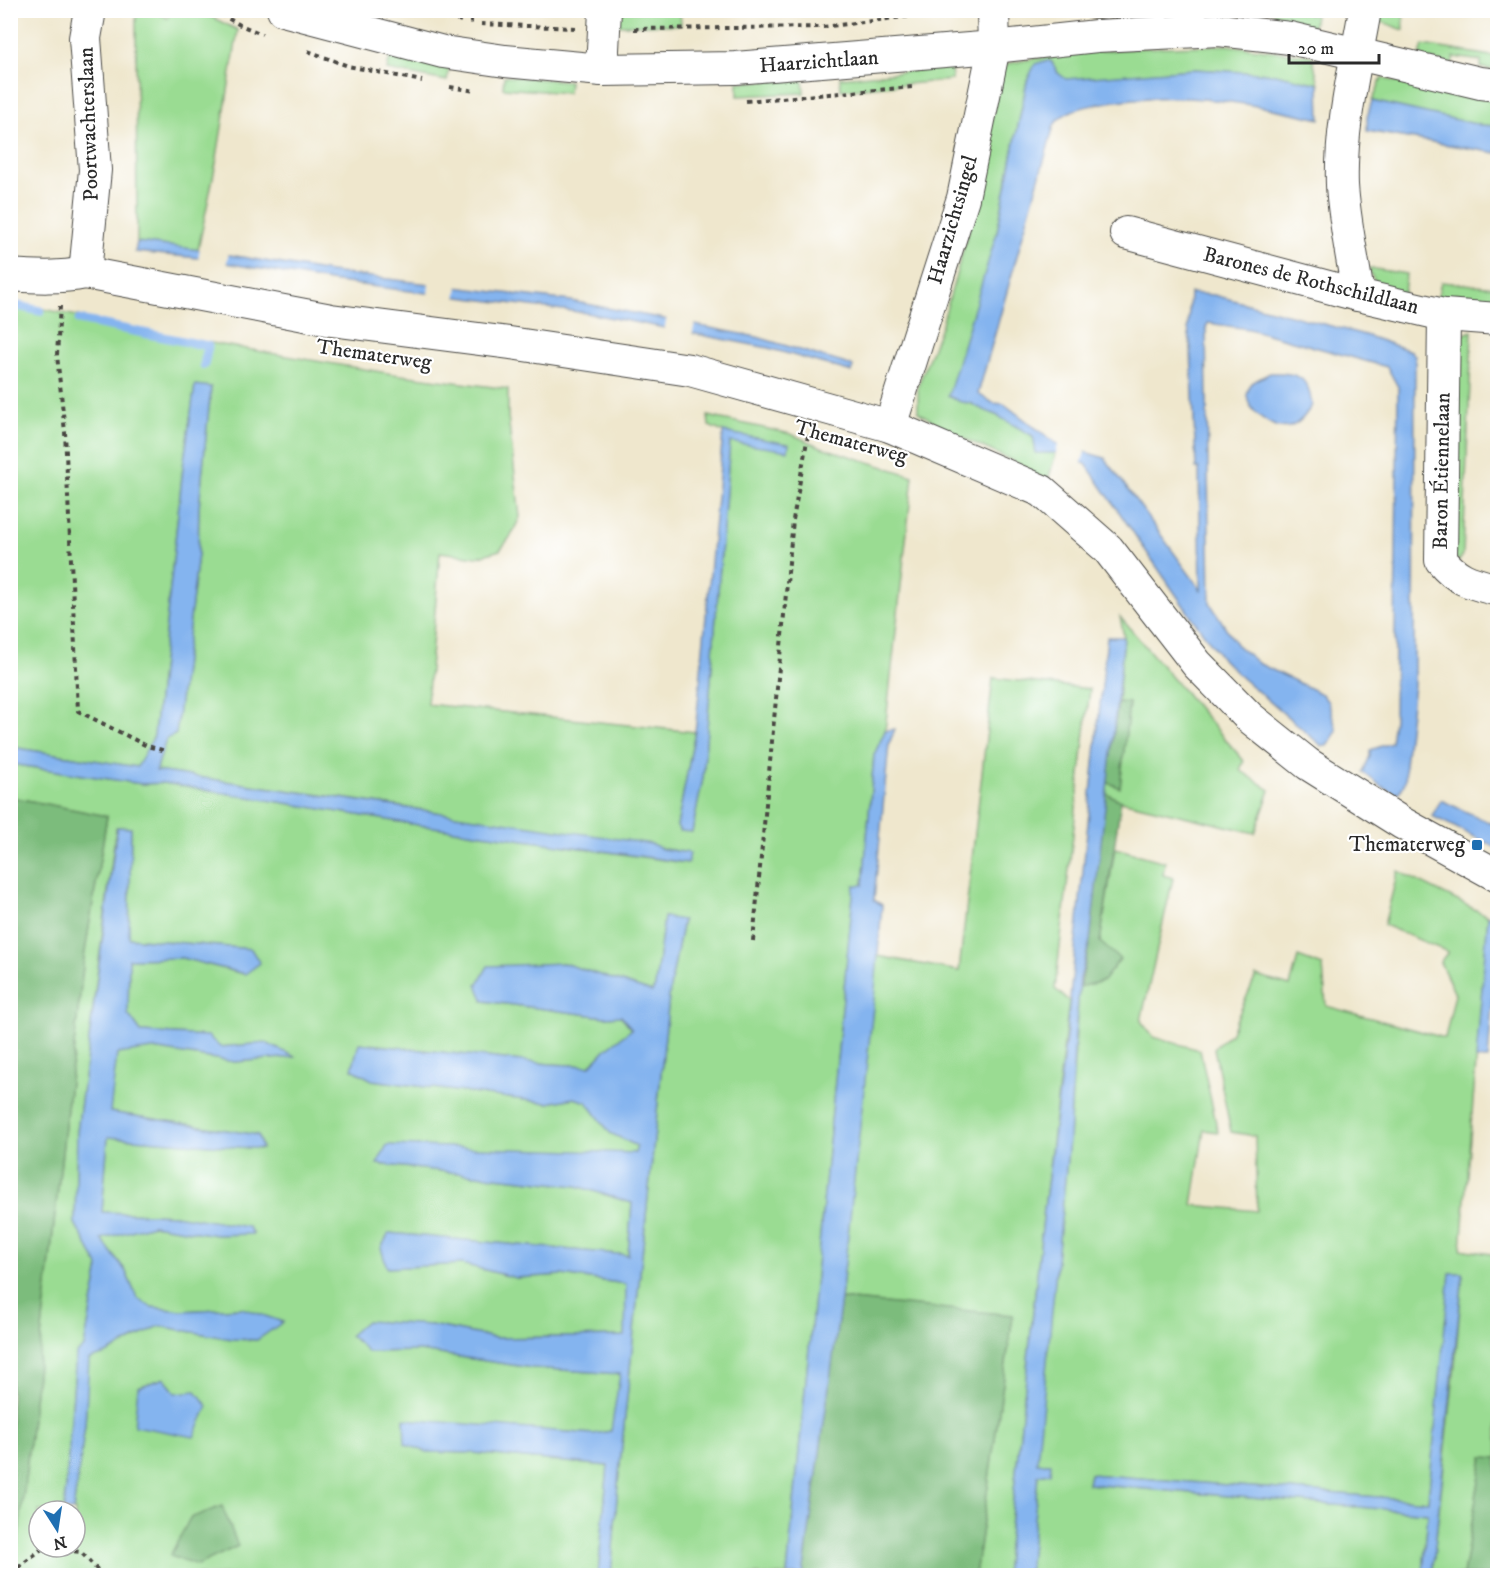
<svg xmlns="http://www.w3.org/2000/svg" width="1508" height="1586" font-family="'IM FELL DW Pica',serif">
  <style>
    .green { fill: #9adc92; stroke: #62845e; stroke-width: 1.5; fill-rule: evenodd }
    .forest { fill: #7bbc7c; stroke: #537454; stroke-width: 1.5 }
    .water { fill: #84b4ef; stroke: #58708d; stroke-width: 1.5 }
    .pier { fill: #efe7cd }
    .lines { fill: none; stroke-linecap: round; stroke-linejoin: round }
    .stream { stroke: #84b4ef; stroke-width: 9 }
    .minor-casing { stroke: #484743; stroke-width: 34 }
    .path { stroke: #484743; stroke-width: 4; stroke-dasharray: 4.5 4.5; stroke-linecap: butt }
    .minor { stroke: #fff; stroke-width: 32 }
    .poi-dot { fill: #1f6fb2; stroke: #fff; stroke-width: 2 }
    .labels { text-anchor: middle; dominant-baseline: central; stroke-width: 4.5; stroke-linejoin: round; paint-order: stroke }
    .street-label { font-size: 21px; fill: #2b2b2b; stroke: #fff }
    .poi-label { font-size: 21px; fill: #2b2b2b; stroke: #fff; text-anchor: end }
  </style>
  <rect width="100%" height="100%" fill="#fff"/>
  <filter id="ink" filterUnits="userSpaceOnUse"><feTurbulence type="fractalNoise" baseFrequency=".0167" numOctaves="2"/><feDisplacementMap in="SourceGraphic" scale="12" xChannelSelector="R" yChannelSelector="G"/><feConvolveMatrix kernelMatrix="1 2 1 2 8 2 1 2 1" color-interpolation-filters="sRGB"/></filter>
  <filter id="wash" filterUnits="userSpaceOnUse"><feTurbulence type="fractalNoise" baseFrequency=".008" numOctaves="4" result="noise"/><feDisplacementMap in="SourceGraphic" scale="24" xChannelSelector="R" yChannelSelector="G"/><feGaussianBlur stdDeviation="1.35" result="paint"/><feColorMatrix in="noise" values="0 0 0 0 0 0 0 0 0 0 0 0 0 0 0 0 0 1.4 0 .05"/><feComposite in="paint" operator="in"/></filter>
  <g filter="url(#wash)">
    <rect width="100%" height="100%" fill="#efe7cd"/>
    <g class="green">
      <polygon points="140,11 155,11 167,18 172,11 199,11 238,30 216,163 198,250 137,242 136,17"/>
      <polygon points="614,11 680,11 681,25 614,25"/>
      <polygon points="1270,11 1290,11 1315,15 1313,27 1274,20 1274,11"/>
      <polygon points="1376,11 1403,11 1404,30 1376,20"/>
      <path d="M1227,45l85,11 7,28 -44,-10 -81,-5 -128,11 -8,-7 -7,-12 -24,20 -30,151 -36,170c19,1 54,24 72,34l4,17h19l-9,30 -34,-22 -61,-28 -34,-21v-26l24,-62 34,-119 26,-140c73,-17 150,-17 225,-20z"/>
      <polygon points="1423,45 1497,57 1497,70 1481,68 1481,61 1454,57 1452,64 1419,58"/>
      <polygon points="390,57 449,68 447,81 387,70"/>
      <polygon points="951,67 952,80 841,90 840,78"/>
      <polygon points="504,76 569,81 568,93 503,88"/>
      <polygon points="1382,78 1427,89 1497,100 1497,126 1480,125 1372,101"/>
      <polygon points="803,80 804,93 738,96 738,82"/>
      <path d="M1369,268l37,6 -2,20c-15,-5 -32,-8 -35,-26z"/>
      <polygon points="1441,282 1497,287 1495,308 1482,307 1483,297 1456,294 1454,303 1437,300"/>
      <path d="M11,302l165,35 217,37 115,15v27l12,101 -9,19 -11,14 -23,7 -37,-5 -13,152 268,28 -18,94 15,6 11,-54 27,-336 59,3 -66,-13 -14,-6 -1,-10 83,18 30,13 92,29 -28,255 -11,24 -11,131h-9l-67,689h-176l7,-92 52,-495 13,-67 -19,-4 -9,70 -3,5 -89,-29 -79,38 121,16 16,-1 11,13 -27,21 -15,16 -41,-2 -189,-21 -8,26 20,11 176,23 26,-5 13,4 23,31 27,13 -1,7 -259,11 200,22 55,17 -4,52 -239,-22 -2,35 75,-4 54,14 46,-3 64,9v52l-130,2 -65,-13 -63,27 52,-1 112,17 89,6 -9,57 -19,3 -189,-14 23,32 47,1 134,13 -10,109h-587v-22l7,-11 66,-584 23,-142 -96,-19 -1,-33 132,20 22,-1 248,41 265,38 11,1 1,-10 -272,-44 -261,-38 10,-32 10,-5 22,-180 1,-47 12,-120 -16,-1 -12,81 -29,269 -17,31 -126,-20zM116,827l15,1 -2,110 122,11 -7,25 -62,-16 -53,1 -1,55 13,18 66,4 12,11 47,-4 28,14 -59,5 -82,-13 -36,4 -8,59 149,23 4,14 -154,-12 -6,75 73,3 78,18 -37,2 -63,-10 -52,13 24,32 12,28 14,9 30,4 61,-3 15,32 -25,-1 -73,-13 -53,28 -18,5 -3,66 -12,86h2v36h-36v-36h25l12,-157 8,-6 15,-81 -24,-44 2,-91zM165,1378l10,15 -37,-6z"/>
      <polygon points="1472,331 1463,555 1459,561 1454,557 1457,337"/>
      <polygon points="1120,617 1244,761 1240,770 1270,790 1255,833 1121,801 1106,793 1107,782 1120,787 1129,703 1118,702 1124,637"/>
      <polygon points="993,678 1090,689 1055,989 1069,1001 1044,1209 1005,1575 975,1575 1013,1316 841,1299 877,956 959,971"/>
      <polygon points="1115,848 1165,862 1163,875 1173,878 1141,1021 1153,1037 1200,1050 1218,1132 1204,1130 1192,1205 1257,1211 1255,1136 1231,1132 1214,1048 1230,1034 1256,976 1290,986 1298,957 1323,966 1326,1006 1445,1038 1455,994 1440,962 1448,952 1384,925 1398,871 1488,916 1461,1249 1497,1255 1498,1458 1483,1457 1463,1575 1432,1575 1455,1365 1463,1273 1451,1273 1428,1501 1090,1474 1088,1484 1428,1513 1423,1575 1029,1576 1038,1474 1050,1473 1050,1463 1036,1463 1069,1139 1079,987 1103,981 1100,942"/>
    </g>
    <g class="forest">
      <polygon points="1118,702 1129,703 1120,788 1107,782"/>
      <polygon points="1106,793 1121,801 1100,942 1120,959 1103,981 1080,987 1090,941"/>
      <polygon points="11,797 107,816 84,958 18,1542 11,1553"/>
      <polygon points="841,1299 1013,1315 975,1575 803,1576"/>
      <polygon points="1483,1457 1497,1458 1497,1575 1463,1575"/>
      <polygon points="222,1506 238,1546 198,1565 170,1556 190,1518"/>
    </g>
    <g class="water">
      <path d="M1044,61h7l7,12 8,6 128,-10 81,5 44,10 1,35c-73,-17 -148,-30 -222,-15 -17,4 -34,6 -44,21l-76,269 15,9 11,1 53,40 48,14 96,132 -2,-122h-3l-5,-119 -3,-22 2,-34 24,2 151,40 46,16 4,5 -1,329 -9,80c1,11 2,22 -9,29l-15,-8 -18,-14 7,-16v-6l21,-7 3,-24 4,-332 -11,-20 -138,-38 -41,-6 -2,5 4,275 26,41 22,19 64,31 6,8 9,29 -10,15h-5l-80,-68 -19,-18 -33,-45 -104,-151 -30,-11h-20l-3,-17 -37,-21 -19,-8 -6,-4 -10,-1 -13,-6 49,-164 30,-151 8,-17z"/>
      <polygon points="1372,101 1480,125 1497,126 1497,153 1367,131 1367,117"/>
      <polygon points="137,242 200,250 330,272 571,301 757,337 853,366 852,372 768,348 587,313 329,281 198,258 135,252"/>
      <path d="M1270,373c28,-1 38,3 42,32 -5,8 -12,19 -23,22 -15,4 -41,-16 -42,-31 0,-4 3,-9 4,-13z"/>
      <polygon points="195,385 211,387 199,507 198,554 176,734 166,739 156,771 652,844 662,849 690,853 688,863 412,824 164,783 142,784 11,764 11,747 137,767 154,736 183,467"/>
      <polygon points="723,432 789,444 788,451 730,442 703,778 692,832 680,831 677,826 695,732 698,703"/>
      <polygon points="1107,637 1124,637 1090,941 1080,979 1075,1034 1069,1139 1037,1463 1051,1463 1050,1473 1038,1475 1029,1575 1005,1575 1044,1209 1066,1037"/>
      <polygon points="895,729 889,744 874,900 882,905 875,989 841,1299 803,1575 787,1575 854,885 863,885 874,755 885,731"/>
      <polygon points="1441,800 1497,826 1497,848 1432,816"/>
      <polygon points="117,827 131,828 129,938 251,949 260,963 245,974 182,958 129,959 128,1014 141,1032 208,1036 220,1047 266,1043 295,1057 235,1062 153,1049 117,1054 110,1112 258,1135 262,1149 108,1137 102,1212 175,1215 248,1227 253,1234 216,1235 153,1225 101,1239 125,1270 137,1298 151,1307 181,1311 242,1308 283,1322 257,1340 232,1339 159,1326 106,1354 89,1359 85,1425 73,1511 64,1511 76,1354 84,1347 99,1267 75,1223 77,1132"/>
      <polygon points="1488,916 1497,917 1498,927 1488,1059 1476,1059"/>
      <polygon points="664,917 683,920 670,988 618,1483 611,1575 598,1575 608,1466 474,1453 427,1452 405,1444 404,1419 593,1434 611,1431 620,1374 532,1368 420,1351 368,1352 350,1335 366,1321 431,1325 496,1338 625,1336 626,1284 562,1275 516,1278 462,1264 387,1268 381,1248 389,1233 628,1255 632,1203 577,1186 377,1164 387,1145 635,1153 637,1146 610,1133 587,1102 574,1098 548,1103 372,1080 352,1069 359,1043 549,1064 590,1066 605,1050 632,1029 621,1016 605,1017 484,1001 477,985 488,966 563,963 652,992 655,987"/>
      <polygon points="1450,1273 1463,1273 1432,1575 1423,1575 1428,1513 1088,1484 1090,1474 1428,1501"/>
      <polygon points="165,1378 175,1393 196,1391 208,1406 194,1437 134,1426 138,1387"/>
    </g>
    <g class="pier">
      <polygon points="200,247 229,252 226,266 198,261"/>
      <polygon points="429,282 458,285 456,300 428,296"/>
      <polygon points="667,316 695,322 692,336 664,331"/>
      <polygon points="1059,442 1086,449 1081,465 1055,456"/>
    </g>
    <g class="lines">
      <g class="stream">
        <polyline points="10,304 40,311"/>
        <polyline points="79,320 208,346 204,365"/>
      </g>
    </g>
  </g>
  <g filter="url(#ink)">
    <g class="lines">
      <g class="minor-casing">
        <g id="minor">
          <polyline points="283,10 443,52 505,61 602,70 735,68 994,47 1097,36 1219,30 1290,38 1480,83 1498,85"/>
          <polyline points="602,70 605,10"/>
          <polyline points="1126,233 1358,295 1444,315 1498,319"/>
          <polyline points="85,273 95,170 85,38 90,10"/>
          <path d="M10,275c26,2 50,3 75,-2l246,47 179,23 180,27 200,56 152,65 66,58 89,115 52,53 59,47 94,59 96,53"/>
          <path d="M1358,295c-5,-36 -14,-75 -16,-110 -2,-59 13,-117 23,-175"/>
          <path d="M1444,315l-3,245c17,21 31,23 57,30"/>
          <polyline points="890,426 963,198 994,47 993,10"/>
        </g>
      </g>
      <g class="path">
        <polyline points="213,10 240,25 262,34"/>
        <polyline points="422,10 462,21"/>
        <polyline points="471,10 471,26"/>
        <polyline points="481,24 575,28"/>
        <polyline points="634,29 823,27 959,10"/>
        <polyline points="308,51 348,66 422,81"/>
        <polyline points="450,87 475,91"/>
        <polyline points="746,101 912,87"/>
        <polyline points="60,306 57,355 65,432 78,711 147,746 166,751"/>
        <polyline points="753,941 793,520 808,435"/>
        <polyline points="10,1569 15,1570 43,1548 81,1552 103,1576"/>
      </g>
      <use href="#minor" class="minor"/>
    </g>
  </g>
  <rect class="poi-dot" x="1471" y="839" width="12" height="12" rx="3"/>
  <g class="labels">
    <g class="street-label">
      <text transform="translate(819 62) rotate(-4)">Haarzichtlaan</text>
      <text transform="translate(89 124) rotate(-92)">Poortwachterslaan</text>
      <text transform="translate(953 220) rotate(-74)">Haarzichtsingel</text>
      <text transform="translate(1311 281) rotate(14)">Barones de Rothschildlaan</text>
      <text transform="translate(374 355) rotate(8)">Thematerweg</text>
      <text transform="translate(851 442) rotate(15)">Thematerweg</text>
      <text transform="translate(1442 471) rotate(-89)">Baron Étiennelaan</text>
    </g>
    <g class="poi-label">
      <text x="1465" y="845">Thematerweg</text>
    </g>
  </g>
  <rect width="1508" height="1586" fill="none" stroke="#fff" stroke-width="36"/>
  <g transform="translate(57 1529) rotate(168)"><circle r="28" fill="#ffffff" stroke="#aaaaaa" stroke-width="1.5"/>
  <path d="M0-4.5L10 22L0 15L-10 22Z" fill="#1f6fb2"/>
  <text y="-9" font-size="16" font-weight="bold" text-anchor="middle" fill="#2b2b2b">N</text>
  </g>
  <path d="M1289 54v9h90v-9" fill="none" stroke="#2b2b2b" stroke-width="3"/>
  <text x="1298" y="54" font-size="18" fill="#2b2b2b" stroke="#ffffff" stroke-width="4.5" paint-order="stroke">20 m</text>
</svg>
